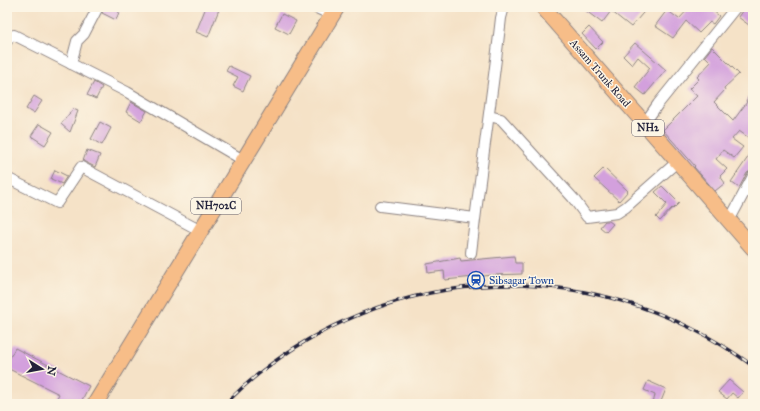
<svg xmlns="http://www.w3.org/2000/svg" width="760" height="411" font-family="'IM FELL Great Primer',serif">
  <style>
    .building { fill: #d3a0dd }
    .lines { fill: none; stroke-linecap: round; stroke-linejoin: round }
    .minor-casing { stroke: #8c8281; stroke-width: 12 }
    .highway-casing { stroke: #8c8281; stroke-width: 17 }
    .minor { stroke: #fff; stroke-width: 10 }
    .highway { stroke: #f7bd88; stroke-width: 15 }
    .rail-casing { stroke: #22223b; stroke-width: 3.5 }
    .rail { stroke: #fcf5e5; stroke-width: 2; stroke-dasharray: 6; stroke-linecap: butt }
    .labels { text-anchor: middle; dominant-baseline: central; stroke-width: 3; stroke-linejoin: round; paint-order: stroke }
    .shield { fill: #fcf5e5; stroke: #63616e; stroke-width: 1 }
    .shield-label { font-size: 10px; font-weight: bold; fill: #22223b }
    .street-label { font-size: 11px; fill: #22223b; stroke: #fcf5e5 }
    .transit-label { font-size: 11px; fill: #164399; stroke: #fcf5e5; text-anchor: start }
  </style>
  <rect width="100%" height="100%" fill="#fcf5e5"/>
  <filter id="ink" filterUnits="userSpaceOnUse"><feTurbulence type="fractalNoise" baseFrequency=".025" numOctaves="2"/><feDisplacementMap in="SourceGraphic" scale="8" xChannelSelector="R" yChannelSelector="G"/><feConvolveMatrix kernelMatrix="1 2 1 2 8 2 1 2 1" color-interpolation-filters="sRGB"/></filter>
  <filter id="wash" filterUnits="userSpaceOnUse"><feTurbulence type="fractalNoise" baseFrequency=".012" numOctaves="4" result="noise"/><feDisplacementMap in="SourceGraphic" scale="16" xChannelSelector="R" yChannelSelector="G"/><feGaussianBlur stdDeviation="0.9" result="paint"/><feColorMatrix in="noise" values="0 0 0 0 0 0 0 0 0 0 0 0 0 0 0 0 0 1.4 0 .05"/><feComposite in="paint" operator="in"/></filter>
  <g filter="url(#wash)">
    <rect width="100%" height="100%" fill="#f5e2c7"/>
    <g id="blocks">
      <g class="building">
        <polygon points="104,7 121,7 116,20 102,13"/>
        <polygon points="206,7 220,7 208,37 196,32"/>
        <polygon points="581,7 648,7 631,27 611,11 602,23"/>
        <polygon points="690,7 709,7 719,16 713,24 710,22 699,33 686,21 673,38 655,26 667,10 679,19"/>
        <polygon points="745,7 750,7 753,9 753,28 738,17"/>
        <polygon points="282,14 296,21 289,34 275,27"/>
        <polygon points="589,27 603,42 596,49 582,34"/>
        <polygon points="635,43 666,70 645,95 635,87 650,68 638,57 632,65 623,56"/>
        <polygon points="712,47 739,74 724,88 725,90 714,102 733,121 747,102 746,101 753,89 753,132 749,138 739,131 732,139 743,147 734,158 723,150 716,159 727,169 720,176 725,183 715,191 694,167 695,166 663,130 697,96 689,89 699,79 697,77 711,62 705,56"/>
        <polygon points="229,66 250,76 243,91 233,86 238,77 226,71"/>
        <polygon points="94,82 102,87 96,99 87,95"/>
        <polygon points="34,96 42,101 34,113 26,109"/>
        <polygon points="131,102 147,111 141,121 126,112"/>
        <polygon points="73,109 78,111 70,132 61,124"/>
        <polygon points="100,122 111,128 102,145 91,139"/>
        <polygon points="39,124 53,132 45,145 31,136"/>
        <polygon points="87,150 100,155 95,167 83,161"/>
        <polygon points="753,150 753,170 747,173 739,188 731,182"/>
        <polygon points="604,168 628,191 619,201 594,178"/>
        <polygon points="55,170 67,176 62,184 51,179"/>
        <polygon points="662,186 679,203 673,209 672,208 660,221 656,217 667,204 655,192"/>
        <polygon points="605,221 609,221 613,224 606,232 600,227"/>
        <polygon points="514,256 515,263 522,263 522,274 493,275 445,280 444,271 428,273 427,264 460,258 461,261"/>
        <polygon points="15,348 89,386 80,404 54,404 59,394 7,368 7,363"/>
        <polygon points="729,380 743,392 738,398 732,393 727,399 718,392"/>
        <polygon points="648,381 666,389 660,404 653,404 655,395 644,390"/>
      </g>
    </g>
  </g>
  <g filter="url(#ink)">
    <use href="#blocks" fill-opacity="0" stroke="#8c8281" stroke-width="1"/>
    <g class="lines">
      <g class="minor-casing">
        <g id="minor">
          <polyline points="314,7 332,15"/>
          <polyline points="7,41 9,37 14,35 127,92 243,160"/>
          <polyline points="71,64 77,41 84,34 98,7"/>
          <polyline points="489,116 501,119 573,198 587,217 617,213 626,207 677,162"/>
          <polyline points="644,124 658,104 736,7"/>
          <polyline points="7,178 57,203 81,167 201,231"/>
          <polyline points="380,206 475,218"/>
          <polyline points="729,221 753,176"/>
          <path d="M471,253c9,-78 21,-156 30,-235l3,-11"/>
        </g>
      </g>
      <g class="highway-casing">
        <g id="highway">
          <polyline points="543,7 753,248"/>
          <polyline points="95,404 337,7"/>
        </g>
      </g>
      <use href="#minor" class="minor"/>
      <use href="#highway" class="highway"/>
      <g class="rail-casing">
        <path id="rail" d="M225,404c144,-144 365,-158 528,-38"/>
      </g>
      <use href="#rail" class="rail"/>
    </g>
  </g>
  <defs>
    <g id="station-ring" transform="scale(0.9)"><circle r="9.5" fill="#fcf5e5" stroke="#1a4fb4" stroke-width="1.5"/><path d="M-3-6H3Q5-6 5-4V2Q5 4 3 4L4.5 6H3L1.5 4h-3L-3 6H-4.5L-3 4Q-5 4-5 2V-4Q-5-6-3-6ZM-3.5-4v3h7v-3ZM-3.5 1v1.5H-2V1ZM2 1v1.5H3.5V1Z" fill="#1a4fb4"/></g>
  </defs>
  <g fill-rule="evenodd">
    <use href="#station-ring" x="476" y="280"/>
  </g>
  <g class="labels">
    <g class="shield">
      <rect x="632" y="120" width="32" height="16" rx="3"/>
      <rect x="191" y="198" width="50" height="16" rx="3"/>
    </g>
    <g class="shield-label">
      <text x="648" y="128">NH2</text>
      <text x="216" y="206">NH702C</text>
    </g>
    <g class="street-label">
      <text transform="translate(600 73) rotate(49)">Assam Trunk Road</text>
    </g>
    <g class="transit-label">
      <text x="489" y="280">Sibsagar Town</text>
    </g>
  </g>
  <rect width="760" height="411" fill="none" stroke="#fcf5e5" stroke-width="24"/>
  <g transform="translate(42 369) rotate(101)" stroke="#fcf5e5" stroke-width="3" paint-order="stroke">
  <path d="M0-3L7 15L0 10L-7 15Z" fill="#22223b"/>
  <text y="-6" font-size="11" font-weight="bold" text-anchor="middle" fill="#22223b">N</text>
  </g>
</svg>
